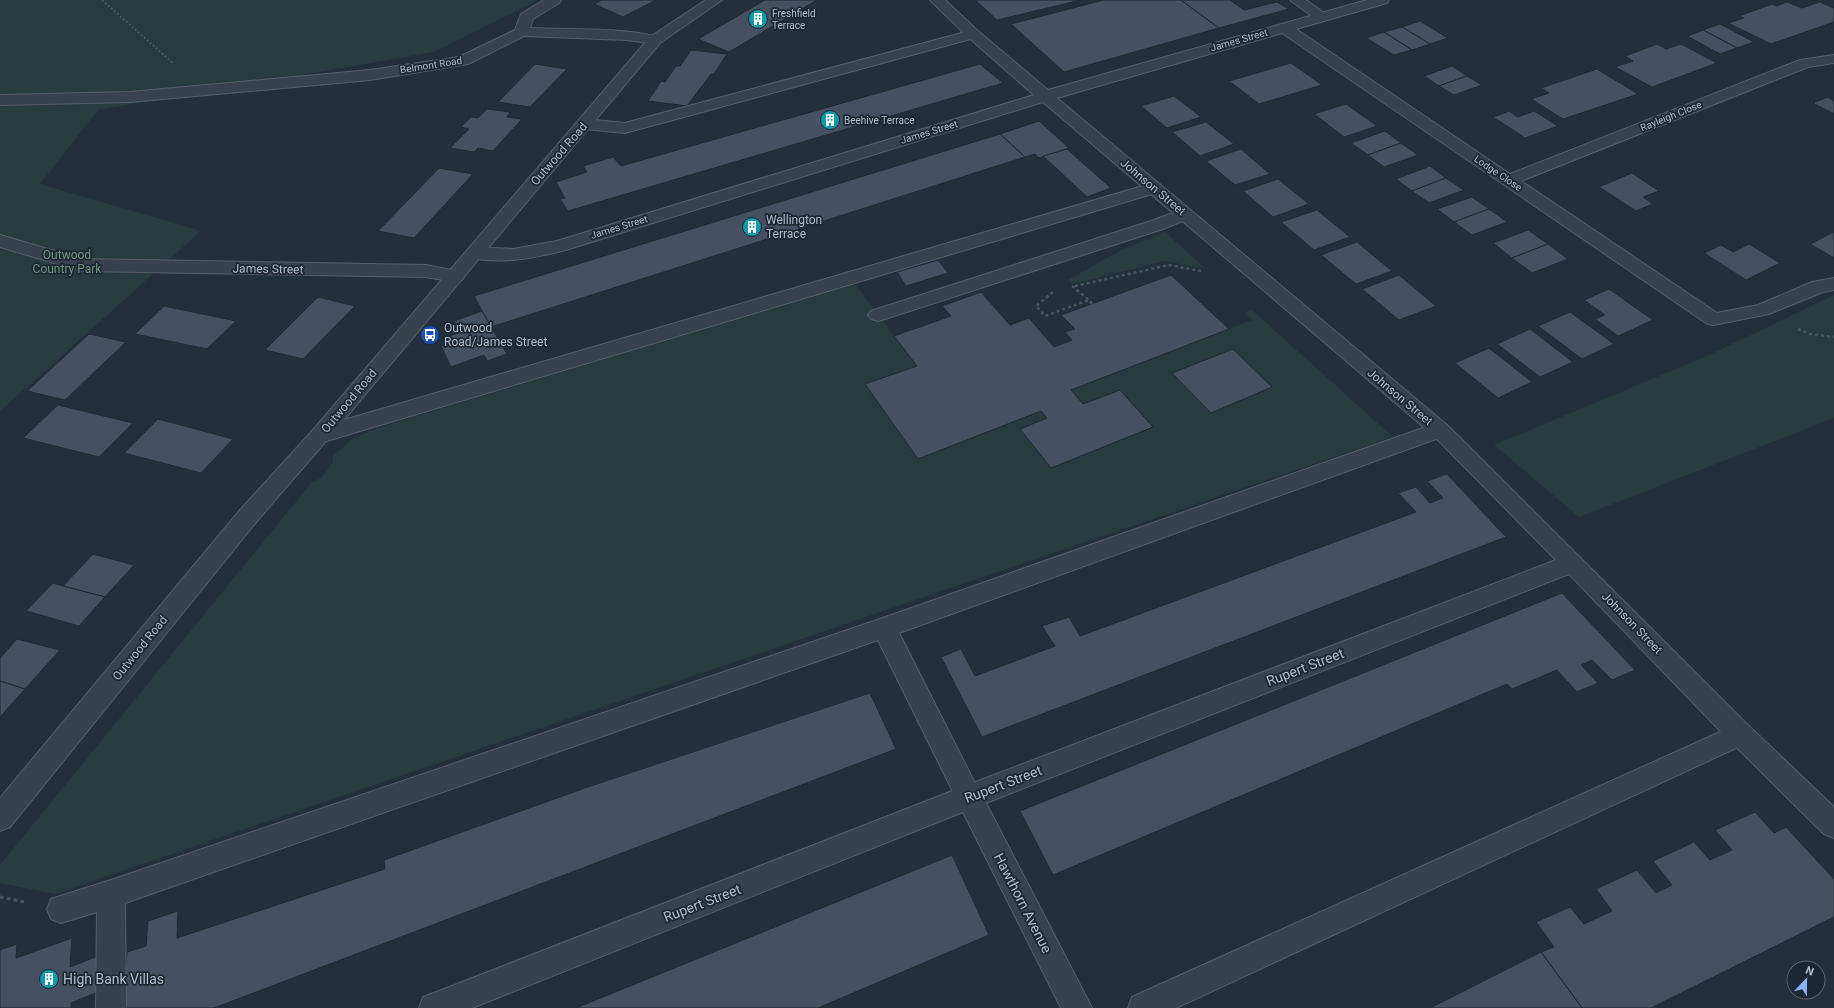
<svg xmlns="http://www.w3.org/2000/svg" width="1834" height="1008" font-family="Roboto,sans-serif">
  <style>
    .green { fill: #263c3f; fill-rule: evenodd }
    .building { fill: #455162; stroke: #1f2835 }
    .lines { fill: none; stroke-linecap: round; stroke-linejoin: round }
    .service-casing { stroke: #565f6c; stroke-width: 2 }
    .minor-casing { stroke: #565f6c; stroke-width: 2 }
    .tertiary-casing { stroke: #565f6c; stroke-width: 2 }
    .path-far2 { stroke: #44595c; stroke-width: 2; stroke-dasharray: 2 2; stroke-linecap: butt }
    .path-far1 { stroke: #44595c; stroke-width: 2.5; stroke-dasharray: 3 3; stroke-linecap: butt }
    .path { stroke: #44595c; stroke-width: 3; stroke-dasharray: 3.5 3.5; stroke-linecap: butt }
    .service { fill: #38414e; fill-rule: evenodd }
    .minor { fill: #38414e; fill-rule: evenodd }
    .tertiary { fill: #38414e; fill-rule: evenodd }
    .labels { text-anchor: middle; dominant-baseline: central; stroke-width: 3.5; stroke-linejoin: round; paint-order: stroke }
    .far-poi-label { font-size: 10px; fill: #b4bcc9; stroke: #1d2633; text-anchor: start }
    .far-street-label { font-size: 10px; fill: #b4bcc9; stroke: #1d2633 }
    .street-label { font-size: 12px; fill: #b4bcc9; stroke: #1d2633 }
    .poi-label { font-size: 12px; fill: #b4bcc9; stroke: #1d2633; text-anchor: start }
    .park-label { font-size: 12px; fill: #6b9a76; stroke: #1d2633 }
    .near-street-label { font-size: 14px; fill: #b4bcc9; stroke: #1d2633 }
    .near-poi-label { font-size: 14px; fill: #b4bcc9; stroke: #1d2633; text-anchor: start }
  </style>
  <rect width="100%" height="100%" fill="#242f3e"/>
  <g class="green">
    <polygon points="0,0 538,0 434,52 98,110 40,184 201,231 0,411"/>
    <polygon points="1165,232 1206,269 1165,261 1072,284 1068,280 1121,250"/>
    <path d="M854,283l63,83 -52,18 53,75 123,-48 6,7 -27,11 31,39 102,-41 -33,-37 -37,14 -12,-14 181,-70 -6,-7 5,-4 142,128 -1338,457 -55,-11v-18l312,-383 9,-4 12,-16v-6l20,-18 31,-12zM1233,349l39,38 -61,26 -38,-40z"/>
    <polygon points="1834,295 1834,418 1579,517 1494,445 1707,356"/>
  </g>
  <g class="building">
    <polygon points="602,0 656,0 623,17 594,4"/>
    <polygon points="765,0 817,0 729,52 698,39"/>
    <polygon points="975,0 1081,0 997,20"/>
    <polygon points="1104,0 1181,0 1219,28 1064,72 1011,24"/>
    <polygon points="1181,0 1230,0 1244,10 1277,2 1289,9 1219,28"/>
    <polygon points="1787,2 1802,8 1820,2 1834,8 1834,22 1771,44 1728,23 1744,18 1739,16 1772,4 1777,6"/>
    <polygon points="1420,21 1448,38 1430,44 1402,27"/>
    <polygon points="1720,24 1754,42 1737,48 1703,30"/>
    <polygon points="1402,27 1430,44 1412,50 1384,32"/>
    <polygon points="1703,30 1737,48 1720,54 1687,36"/>
    <polygon points="1384,32 1412,50 1394,55 1366,38"/>
    <polygon points="1657,44 1666,49 1681,44 1717,63 1652,87 1615,67 1633,61 1625,56"/>
    <polygon points="691,50 727,54 714,74 711,74 687,106 648,101 661,81 665,82 676,66 680,66"/>
    <polygon points="1291,63 1322,85 1259,104 1229,81"/>
    <polygon points="535,64 567,69 530,107 498,102"/>
    <polygon points="980,64 1003,83 568,211 560,199 565,198 556,182 587,172 583,166 613,157 621,166"/>
    <polygon points="1452,66 1467,76 1439,86 1424,76"/>
    <polygon points="1597,69 1638,94 1563,119 1531,99 1549,93 1541,88"/>
    <polygon points="1467,76 1482,85 1454,95 1439,86"/>
    <polygon points="1174,96 1201,117 1167,128 1141,106"/>
    <polygon points="1828,97 1834,101 1834,114 1813,103"/>
    <polygon points="1346,104 1377,126 1344,137 1314,114"/>
    <polygon points="487,109 510,112 507,117 522,119 493,151 478,148 474,152 450,148 469,129 461,127 471,117 478,118"/>
    <polygon points="1509,111 1518,117 1534,111 1558,126 1525,138 1493,117"/>
    <polygon points="1039,121 1069,148 1039,158 1035,154 1025,157 1000,134"/>
    <polygon points="1206,122 1234,144 1200,156 1172,132"/>
    <polygon points="1385,131 1401,143 1368,155 1351,143"/>
    <polygon points="1000,134 1025,157 491,327 474,296"/>
    <polygon points="1401,143 1418,155 1384,167 1368,155"/>
    <polygon points="1067,149 1111,188 1087,197 1043,156"/>
    <polygon points="1241,149 1270,174 1235,185 1206,161"/>
    <polygon points="1430,166 1446,178 1412,191 1396,179"/>
    <polygon points="439,168 473,174 414,238 378,231"/>
    <polygon points="1632,173 1659,191 1643,197 1653,204 1636,211 1599,187"/>
    <polygon points="1446,178 1464,190 1429,203 1412,191"/>
    <polygon points="1278,179 1309,204 1273,217 1243,191"/>
    <polygon points="1472,197 1489,209 1454,222 1437,209"/>
    <polygon points="1489,209 1507,222 1472,235 1454,222"/>
    <polygon points="1317,210 1350,237 1314,250 1281,222"/>
    <polygon points="1528,230 1548,244 1512,258 1493,243"/>
    <polygon points="1834,232 1834,258 1810,244"/>
    <polygon points="1357,242 1392,271 1356,284 1321,255"/>
    <polygon points="1548,244 1568,259 1532,273 1512,258"/>
    <polygon points="1749,244 1780,263 1746,280 1704,253 1721,245 1733,252"/>
    <polygon points="938,260 948,273 906,286 897,272"/>
    <polygon points="1171,275 1229,329 1071,390 1083,404 1120,390 1153,427 1051,468 1020,429 1047,418 1041,411 918,459 865,384 917,366 894,336 951,316 942,306 981,292 1010,325 1029,318 1054,347 1072,340 1065,332 1075,329 1061,315"/>
    <polygon points="1399,275 1436,306 1399,320 1362,289"/>
    <polygon points="1609,289 1653,320 1618,336 1595,319 1605,315 1584,300"/>
    <polygon points="318,297 355,306 303,359 265,350"/>
    <polygon points="164,306 236,321 207,349 135,334"/>
    <polygon points="482,311 507,354 487,361 484,355 451,367 441,346 453,341 450,336 460,332 454,321"/>
    <polygon points="1570,312 1614,344 1582,359 1538,326"/>
    <polygon points="1530,329 1573,362 1540,377 1497,344"/>
    <polygon points="89,334 126,342 65,400 27,391"/>
    <polygon points="1489,348 1532,382 1498,398 1455,363"/>
    <polygon points="1233,349 1272,387 1211,413 1172,373"/>
    <polygon points="58,405 133,423 99,457 23,438"/>
    <polygon points="158,419 233,439 201,473 124,453"/>
    <polygon points="1447,474 1506,537 982,737 941,657 961,649 975,676 1055,646 1042,626 1069,617 1080,636 1416,512 1398,493 1416,487 1430,503 1443,498 1427,481"/>
    <polygon points="93,554 134,565 105,597 63,586"/>
    <polygon points="53,583 63,586 105,597 79,626 26,611"/>
    <polygon points="1562,593 1635,670 1612,680 1592,660 1581,665 1598,683 1577,692 1557,670 1512,689 1507,684 1053,875 1020,811"/>
    <polygon points="17,639 60,650 25,689 0,681 0,658"/>
    <polygon points="0,681 25,689 0,717"/>
    <polygon points="870,693 896,749 214,1008 123,1008 127,952 146,946 148,921 178,911 177,938 385,869 384,860 585,788"/>
    <polygon points="1755,812 1774,833 1786,827 1834,879 1834,917 1651,1008 1582,1008 1541,952 1554,947 1536,922 1570,907 1584,924 1612,911 1596,889 1637,870 1656,893 1672,885 1653,861 1694,842 1710,860 1732,850 1715,830"/>
    <polygon points="952,855 989,935 818,1008 576,1008"/>
    <polygon points="72,938 70,967 98,956 98,992 71,1003 71,1008 0,1008 0,950 17,944 16,958"/>
    <polygon points="1541,952 1582,1008 1430,1008"/>
  </g>
  <g class="lines">
    <g class="service-casing">
      <g id="service">
        <path d="M544,0h17l-2,3 -26,16 -3,9c43,2 89,-1 130,9l2,3 -2,3 -5,1 -28,-4 -103,-4 -56,28 -98,16 -240,22 -130,3v-10l130,-3 240,-22 89,-13 56,-27 6,-16z"/>
        <polygon points="1290,0 1306,0 1328,16 1326,19 1316,19"/>
        <polygon points="973,30 978,31 980,34 978,37 625,133 585,129 579,127 577,124 579,121 585,119 625,123"/>
        <polygon points="1153,183 1159,184 1161,188 1159,192 320,443 313,440 310,435 313,430 320,427"/>
        <polygon points="1184,209 1190,210 1193,214 1190,218 1163,229 885,319 878,321 871,319 868,315 871,311 1151,221"/>
        <polygon points="0,235 82,259 426,265 462,272 464,276 462,280 455,282 426,277 81,271 0,247"/>
        <polygon points="1834,278 1834,290 1823,292 1769,314 1713,325 1706,323 1703,319 1706,315 1758,305 1812,282"/>
        <polygon points="1440,422 1447,425 1450,430 1447,435 899,633 982,797 978,806 969,809 960,806 878,640 125,903 126,1008 96,1008 97,912 61,923 51,919 47,909 51,899 111,880 880,619"/>
        <polygon points="1740,723 1749,726 1753,734 1749,742 1176,1008 1128,1008 1132,997"/>
      </g>
    </g>
    <g class="minor-casing">
      <path id="minor" d="M930,0h15l33,31 70,59 319,-90h22l-2,3 -91,26 214,145 290,-114 34,-5v8l-26,4 -287,114 199,134 3,4 -3,4 -7,2 -7,-2 -424,-290 -225,65 390,327 302,301 85,81v31l-10,-4 -93,-92 -162,-168 -583,229 106,205h-31l-98,-196 -491,196h-53l4,-11 11,-4 526,-205 596,-228 -123,-125 -390,-333 -477,148c-31,8 -66,15 -98,7l-3,-4 3,-4 6,-2 39,2 44,-8 477,-146 -66,-58z"/>
    </g>
    <g class="tertiary-casing">
      <polygon id="tertiary" points="706,0 722,0 660,43 327,440 257,521 10,827 0,831 0,798 241,509 313,430 650,37"/>
    </g>
    <polyline class="path-far2" points="102,0 173,63"/>
    <g class="path-far1">
      <polyline points="1072,286 1089,300"/>
      <polyline points="1075,286 1169,265 1201,271"/>
      <polyline points="1053,292 1036,306 1045,316 1089,300 1092,304"/>
      <polyline points="1798,329 1810,334 1834,337"/>
    </g>
    <polyline class="path" points="0,897 25,902"/>
    <use href="#service" class="service"/>
    <use href="#minor" class="minor"/>
    <use href="#tertiary" class="tertiary"/>
  </g>
  <defs>
    <g id="building-disc" transform="scale(1)"><circle r="9.5" fill="#0f9aa8" stroke="#1d2633"/><path d="M-4-6H4V6H1V3H-1V6H-4ZM-2.5-4.3h1.7v1.8h-1.7ZM.8-4.3h1.7v1.8H.8ZM-2.5-1h1.7V.8h-1.7ZM.8-1h1.7V.8H.8Z" fill="#fff"/></g>
    <g id="bus-disc" transform="scale(1)"><circle r="9.5" fill="#1a4fb4" stroke="#1d2633"/><path d="M-5-6H5V4H4V6H2V4H-2V6H-4V4H-5ZM-3.5-4V0h7V-4ZM-3.5 1.2v1.5H-2V1.2ZM2 1.2v1.5H3.5V1.2Z" fill="#fff"/></g>
  </defs>
  <g fill-rule="evenodd">
    <use href="#building-disc" x="758" y="19"/>
    <use href="#building-disc" x="830" y="120"/>
    <use href="#building-disc" x="752" y="227"/>
    <use href="#bus-disc" x="430" y="335"/>
    <use href="#building-disc" x="49" y="979"/>
  </g>
  <g class="labels">
    <g class="far-poi-label">
      <text x="772" y="13">Freshfield<tspan x="772" dy="12">Terrace</tspan></text>
      <text x="844" y="120">Beehive Terrace</text>
    </g>
    <g class="far-street-label">
      <text transform="translate(1239 40) rotate(-16)">James Street</text>
      <text transform="translate(431 65) rotate(-9)">Belmont Road</text>
      <text transform="translate(1671 116) rotate(-22)">Rayleigh Close</text>
      <text transform="translate(929 132) rotate(-17)">James Street</text>
      <text transform="translate(1498 173) rotate(34)">Lodge Close</text>
      <text transform="translate(619 227) rotate(-17)">James Street</text>
    </g>
    <g class="street-label">
      <text transform="translate(559 154) rotate(-49)">Outwood Road</text>
      <text transform="translate(1153 187) rotate(40)">Johnson Street</text>
      <text transform="translate(268 269) rotate(1)">James Street</text>
      <text transform="translate(1400 397) rotate(40)">Johnson Street</text>
      <text transform="translate(349 401) rotate(-50)">Outwood Road</text>
      <text transform="translate(1632 623) rotate(46)">Johnson Street</text>
      <text transform="translate(140 648) rotate(-51)">Outwood Road</text>
    </g>
    <g class="poi-label">
      <text x="766" y="220">Wellington<tspan x="766" dy="14">Terrace</tspan></text>
      <text x="444" y="328">Outwood<tspan x="444" dy="14">Road/James Street</tspan></text>
    </g>
    <g class="park-label">
      <text x="67" y="255">Outwood<tspan x="67" dy="14">Country Park</tspan></text>
    </g>
    <g class="near-street-label">
      <text transform="translate(1305 667) rotate(-21)">Rupert Street</text>
      <text transform="translate(1003 784) rotate(-21)">Rupert Street</text>
      <text transform="translate(702 903) rotate(-21)">Rupert Street</text>
      <text transform="translate(1023 903) rotate(63)">Hawthorn Avenue</text>
    </g>
    <g class="near-poi-label">
      <text x="63" y="979">High Bank Villas</text>
    </g>
  </g>
  <g transform="translate(1806 980) rotate(22)"><circle r="19" fill="#1d2633" stroke="#59626f"/>
  <path d="M0-3L7 15L0 10L-7 15Z" fill="#8ab4f8"/>
  <text y="-6" font-size="11" font-weight="bold" text-anchor="middle" fill="#b4bcc9">N</text>
  </g>
</svg>
